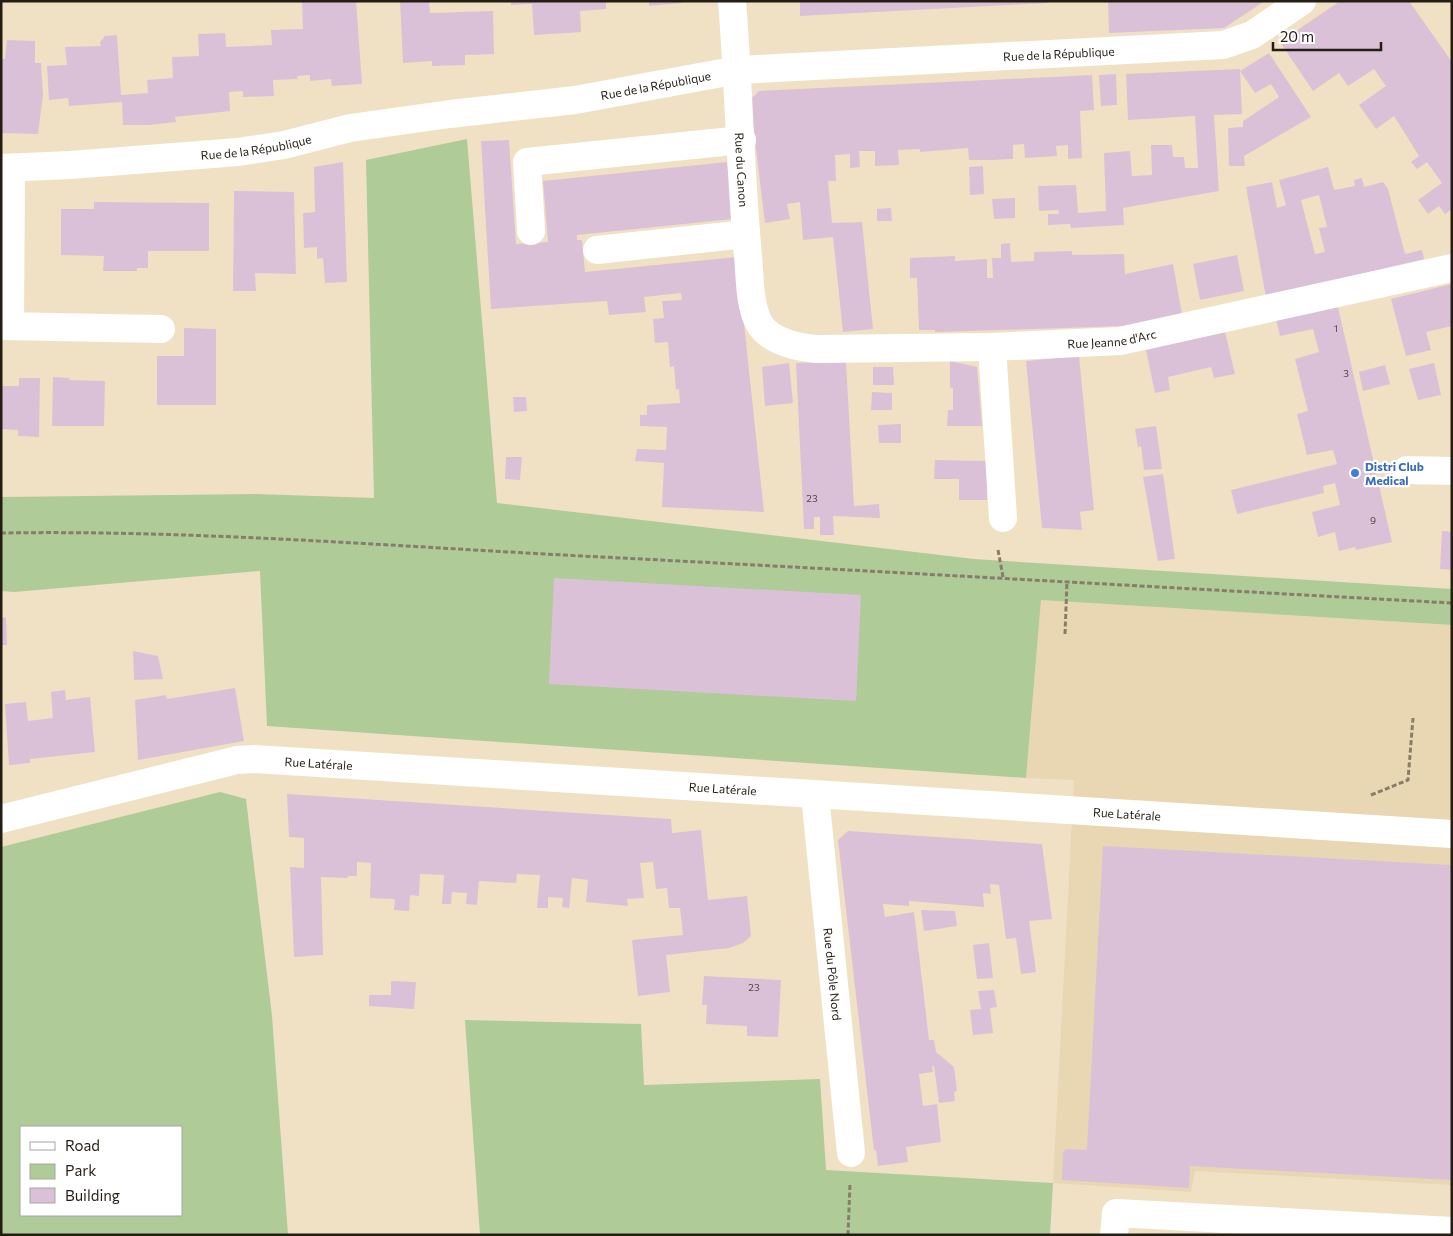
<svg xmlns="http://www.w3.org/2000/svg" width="1453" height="1236" font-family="Commissioner,sans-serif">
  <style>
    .built { fill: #e9d6b3 }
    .green { fill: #afcb98; fill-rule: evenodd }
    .building { fill: #dbc1d7; fill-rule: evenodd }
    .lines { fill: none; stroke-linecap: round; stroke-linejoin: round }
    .path { stroke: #877d6a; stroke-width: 3; stroke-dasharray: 5 2.5; stroke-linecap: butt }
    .minor { stroke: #fff; stroke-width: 28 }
    .shop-dot { fill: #3f7fe0; stroke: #fff; stroke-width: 2 }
    .labels { text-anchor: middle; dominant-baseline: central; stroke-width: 4.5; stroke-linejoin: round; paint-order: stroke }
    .number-label { font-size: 10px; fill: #514644 }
    .street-label { font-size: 12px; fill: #231d13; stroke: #fff }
    .shop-label { font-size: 12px; font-weight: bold; fill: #366cbe; stroke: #fff; text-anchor: start }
  </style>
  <rect width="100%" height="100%" fill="#f0e1c4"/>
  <polygon class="built" points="1041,600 1452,625 1452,1185 1195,1171 1191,1192 1053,1183 1074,780 1026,778"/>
  <g class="green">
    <polygon points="467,139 497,503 974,559 1452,589 1452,625 1041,600 1026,778 267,726 260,571 14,592 1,591 1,497 256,494 374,498 366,160"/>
    <path d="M220,792l26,7 26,217 16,219h-287v-388zM21,1127h160v88h-160z"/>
    <polygon points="465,1020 641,1024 644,1085 820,1079 826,1170 1053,1183 1050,1235 480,1235"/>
  </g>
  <g class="building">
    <polygon points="302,1 356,1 362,84 332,86 331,79 310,81 310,75 297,76 298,79 273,80 274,96 243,97 243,91 229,92 230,111 175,117 176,122 149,125 123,125 122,102 69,106 68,98 49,100 47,66 67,65 65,47 101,46 100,42 105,36 117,35 121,95 148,93 147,80 173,78 172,57 199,56 198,34 225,33 226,47 272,45 271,30 303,29"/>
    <polygon points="400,1 429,1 430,13 493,11 494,54 465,55 465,65 432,66 432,61 403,63"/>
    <polygon points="511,1 606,1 606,9 580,11 581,32 534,35 532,4 511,5"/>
    <polygon points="649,1 681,1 682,3 649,6"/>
    <polygon points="800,1 1048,1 1048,3 800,16"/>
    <polygon points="1108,1 1265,1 1224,28 1109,33"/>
    <polygon points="1340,1 1409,1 1452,62 1452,209 1445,214 1439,206 1428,214 1418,200 1442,183 1427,162 1417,169 1411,162 1419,156 1394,116 1376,129 1359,105 1386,86 1374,69 1348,86 1339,73 1313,91 1280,42"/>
    <polygon points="7,40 35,41 35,63 41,63 43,95 38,134 1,133 1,59 5,59"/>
    <polygon points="1269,53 1311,117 1244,156 1245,166 1229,166 1228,128 1243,127 1243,121 1279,97 1271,84 1255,93 1240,71"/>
    <polygon points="1240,69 1242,114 1214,115 1219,191 1123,208 1124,225 1071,228 1070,224 1048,225 1048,214 1059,214 1058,210 1039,211 1038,186 1076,185 1078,213 1106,211 1104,153 1130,151 1132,176 1152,175 1151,145 1172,145 1173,157 1184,157 1185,168 1198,168 1195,116 1128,120 1126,74"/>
    <polygon points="1116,74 1117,105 1101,106 1099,75"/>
    <polygon points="1092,75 1094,110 1080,111 1082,158 1068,159 1068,145 1056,146 1057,156 1025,158 1024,144 1013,145 1013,159 991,160 969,160 968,148 920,152 920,149 898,150 899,165 875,166 875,151 859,151 860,167 850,168 850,154 835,155 836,181 828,181 832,223 862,222 873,329 843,332 833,237 803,240 800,202 787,204 790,219 765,223 750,100 759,91"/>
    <polygon points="509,140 516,244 548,242 543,181 727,162 733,219 577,235 577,240 582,240 585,272 737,257 764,512 662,507 664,463 635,461 637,449 666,450 667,427 640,426 640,415 647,415 647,405 680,403 679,389 676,390 674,366 670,367 668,342 655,343 653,319 664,318 662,301 682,300 681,293 644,297 646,312 609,315 607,301 491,309 481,141"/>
    <polygon points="343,162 347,282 325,283 323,258 317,259 317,247 304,248 303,213 315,212 314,167"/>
    <polygon points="983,166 984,194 970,195 969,167"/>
    <path d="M1328,167l6,23 21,-4 -1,-6 8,-2 2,9 19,-5 5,7 17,65 17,-4 2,9 -158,38 -20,-110 26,-5 5,26 9,-3 -7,-25zM1319,195l8,32 -8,1 6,24 -10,2 -14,-54z"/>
    <polygon points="234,191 294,192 296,274 255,273 256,291 233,291"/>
    <polygon points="1015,198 1015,218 994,219 992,199"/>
    <polygon points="94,202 209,203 209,251 148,251 148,268 137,268 137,271 103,271 104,256 61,255 61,209 94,209"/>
    <polygon points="891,208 892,221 877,221 877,209"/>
    <polygon points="1010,243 1011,262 1034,261 1034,252 1072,251 1072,255 1124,254 1125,274 1173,264 1182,314 1126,326 935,332 935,330 919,330 917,278 910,278 910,258 955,256 955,261 987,259 987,278 993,278 992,258 1001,258 1001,244"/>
    <polygon points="1237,255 1244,291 1200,300 1193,264"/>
    <polygon points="1452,284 1452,326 1426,332 1431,350 1406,356 1391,299"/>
    <polygon points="1338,307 1392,542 1356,550 1355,547 1339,551 1335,532 1318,537 1312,512 1340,505 1335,483 1323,486 1324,493 1237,514 1231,490 1337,464 1333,450 1307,455 1297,414 1308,411 1295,359 1319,352 1313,329 1280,336 1276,319"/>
    <polygon points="184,328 216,329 216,405 157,405 157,356 184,356"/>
    <polygon points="1225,332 1235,374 1214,378 1211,367 1168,377 1170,390 1155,393 1146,350"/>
    <polygon points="1079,356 1094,510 1080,512 1082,530 1042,528 1026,361"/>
    <polygon points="950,361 977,367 982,426 947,426 948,410 953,410 953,388 950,388"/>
    <polygon points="846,362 854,506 879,504 880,518 833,516 834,535 820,535 820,517 814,517 814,529 804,529 796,363"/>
    <polygon points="789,363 793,403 765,406 762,367"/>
    <polygon points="1434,363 1441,395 1418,400 1409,369"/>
    <polygon points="1385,365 1390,384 1363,391 1359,372"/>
    <polygon points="873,367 893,367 894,385 873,385"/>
    <polygon points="53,377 70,378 69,380 105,381 104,426 52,426"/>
    <polygon points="19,378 40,378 39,437 18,436 18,430 1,429 1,386 19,386"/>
    <polygon points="872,392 892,393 892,410 871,410"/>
    <polygon points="513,397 526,397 527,411 514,412"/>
    <polygon points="901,424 901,443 879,443 878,425"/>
    <polygon points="1156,426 1162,469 1144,470 1141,446 1138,447 1135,429"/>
    <polygon points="506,457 522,457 520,480 505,479"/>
    <polygon points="935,460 987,461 987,500 959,500 959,479 934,479"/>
    <polygon points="1163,474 1175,559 1158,561 1143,477"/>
    <polygon points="1442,531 1452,532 1452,570 1440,569"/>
    <polygon points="554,578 861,595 856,701 549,684"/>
    <polygon points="6,617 7,645 1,645 1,618"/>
    <polygon points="133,651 158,656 163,679 134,680"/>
    <polygon points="235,688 244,741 138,760 135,700 166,695 167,699"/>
    <polygon points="65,690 66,700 90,697 95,752 30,759 30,763 9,765 5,704 26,702 28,721 53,718 51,692"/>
    <polygon points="287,794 671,819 672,833 701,830 708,900 747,896 751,936 743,943 729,948 666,955 670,992 638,996 632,940 683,935 680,908 669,908 667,888 656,889 653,862 640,863 644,898 627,899 628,906 586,902 588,880 572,878 569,908 562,907 563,898 548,897 548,908 537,908 540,875 517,874 516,883 479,881 477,905 466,904 467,893 452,892 451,904 442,904 444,875 420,874 419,896 410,895 409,911 394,910 395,899 370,898 371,863 357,862 357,876 348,876 347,878 321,877 323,955 294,957 290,867 304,868 304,838 289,837"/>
    <polygon points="848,831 1042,844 1052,919 1029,921 1036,972 1021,974 1016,938 1006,939 999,885 990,884 991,894 983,893 984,907 909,901 909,906 883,904 885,917 914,912 929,1040 934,1040 936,1052 954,1067 957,1091 954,1092 955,1101 939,1103 934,1066 932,1066 933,1072 919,1074 923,1106 937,1104 941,1142 906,1147 908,1162 878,1166 876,1150 874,1151 838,840"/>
    <polygon points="1103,846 1452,865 1452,1180 1190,1166 1189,1188 1062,1180 1063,1152 1066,1149 1087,1150"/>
    <polygon points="921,910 955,911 957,926 924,931"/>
    <polygon points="989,943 993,978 977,979 973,945"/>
    <polygon points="704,976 781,980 778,1037 747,1036 747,1026 706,1024 707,1005 702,1005"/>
    <polygon points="391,981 416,982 414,1009 369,1006 369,995 391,995"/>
    <polygon points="994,990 997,1007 990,1008 993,1033 973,1035 970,1010 981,1009 978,991"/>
  </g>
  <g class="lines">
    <g class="path">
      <path d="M1,533c187,-3 375,12 562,22 296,15 592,32 889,48"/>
      <polyline points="998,550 1003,577"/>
      <polyline points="1065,634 1067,582"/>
      <polyline points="1371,795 1408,780 1413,718"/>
      <polyline points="848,1235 850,1184"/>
    </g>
    <g class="minor">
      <path id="s1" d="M732,1c7,85 8,170 16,255 2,20 1,48 11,67 11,19 37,24 57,26l176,-2 128,-6 332,-73"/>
      <path id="s2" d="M1,168l69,-3 168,-13 46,-7 66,-17 100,-14 125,-14 163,-30 485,-25 29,-10 50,-34"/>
      <polyline points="531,231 527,162 742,140"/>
      <polyline points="597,250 746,234"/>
      <polyline points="1,326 161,329"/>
      <polyline points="10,326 11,168"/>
      <polyline points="992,347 1003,518"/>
      <polyline points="1407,470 1452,471"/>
      <path id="s3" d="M815,795l36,358"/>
      <path id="s4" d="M1,819l236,-59 17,-1 1198,75"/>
      <polyline points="1114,1235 1116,1213 1452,1231"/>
    </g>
  </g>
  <circle class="shop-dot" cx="1355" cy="473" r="5"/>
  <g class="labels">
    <g class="number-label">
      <text x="1336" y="328">1</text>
      <text x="1346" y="373">3</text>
      <text x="812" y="498">23</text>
      <text x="1373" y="520">9</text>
      <text x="754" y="987">23</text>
    </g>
    <g class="street-label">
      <text stroke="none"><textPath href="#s2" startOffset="1066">Rue de la République</textPath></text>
      <text stroke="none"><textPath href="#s2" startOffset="661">Rue de la République</textPath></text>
      <text stroke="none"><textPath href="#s2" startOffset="256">Rue de la République</textPath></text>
      <text stroke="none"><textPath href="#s1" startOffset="169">Rue du Canon</textPath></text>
      <text stroke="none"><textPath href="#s1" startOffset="685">Rue Jeanne d'Arc</textPath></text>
      <text stroke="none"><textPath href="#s4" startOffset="325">Rue Latérale</textPath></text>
      <text stroke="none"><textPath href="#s4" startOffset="730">Rue Latérale</textPath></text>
      <text stroke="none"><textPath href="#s4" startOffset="1135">Rue Latérale</textPath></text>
      <text stroke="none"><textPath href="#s3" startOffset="180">Rue du Pôle Nord</textPath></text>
    </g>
    <g class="shop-label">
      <text x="1365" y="466">Distri Club<tspan x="1365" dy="14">Medical</tspan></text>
    </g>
  </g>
  <rect width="1453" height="1236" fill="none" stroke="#231d13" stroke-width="5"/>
  <rect x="20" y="1126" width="162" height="90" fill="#ffffff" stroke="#a7a5a1"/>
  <rect x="30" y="1142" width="25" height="8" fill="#ffffff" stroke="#a7a5a1"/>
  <text x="65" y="1151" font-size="15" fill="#231d13">Road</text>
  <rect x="30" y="1164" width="25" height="15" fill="#afcb98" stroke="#a7a5a1"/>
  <text x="65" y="1176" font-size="15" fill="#231d13">Park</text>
  <rect x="30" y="1188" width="25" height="15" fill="#dbc1d7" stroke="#a7a5a1"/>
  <text x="65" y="1201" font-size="15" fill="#231d13">Building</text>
  <path d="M1273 42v8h108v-8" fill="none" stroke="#231d13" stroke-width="2.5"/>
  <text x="1280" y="42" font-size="15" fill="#231d13" stroke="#ffffff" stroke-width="4" paint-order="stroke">20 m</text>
</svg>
